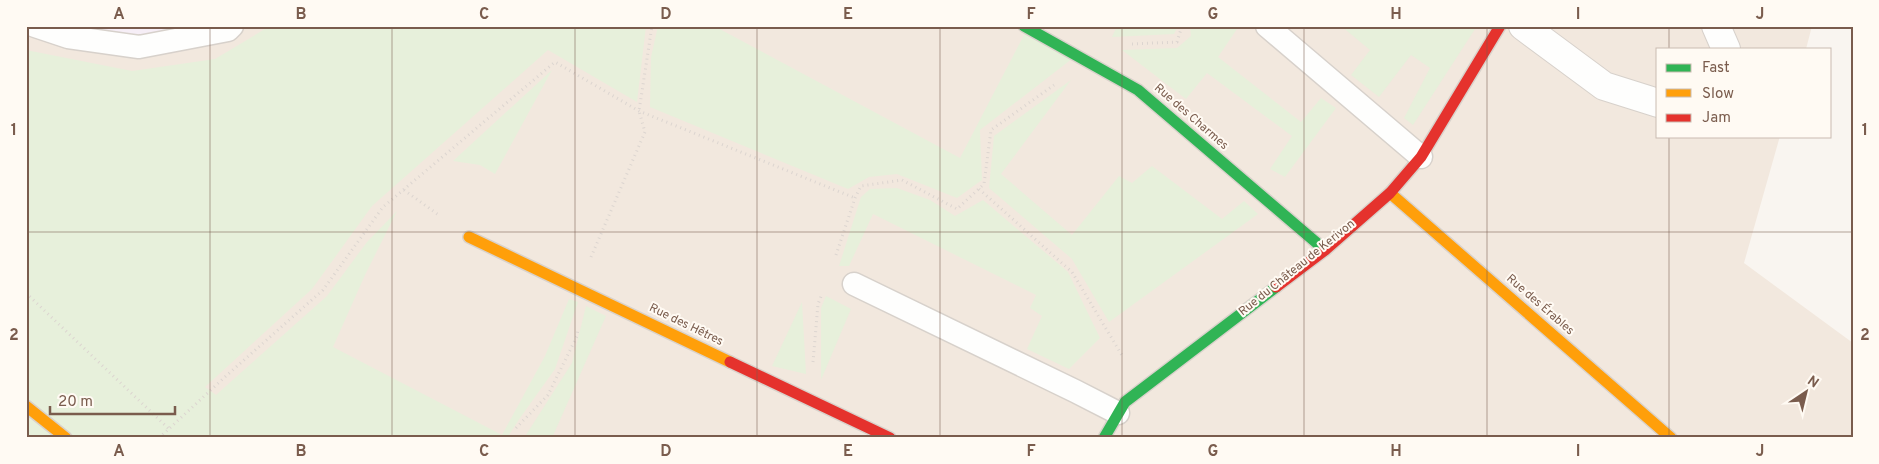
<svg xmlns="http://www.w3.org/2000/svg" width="1879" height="464" font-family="Overpass,sans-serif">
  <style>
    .residential { fill: #f2e8de }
    .education { fill: #f6eef6 }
    .green { fill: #e7f0db }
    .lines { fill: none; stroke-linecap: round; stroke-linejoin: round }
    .lane-casing { stroke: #d7d1cb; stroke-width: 25 }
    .street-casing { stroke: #d7d1cb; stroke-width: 30 }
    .fast-casing { stroke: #d9d2cb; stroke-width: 14 }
    .slow-casing { stroke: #d9d2cb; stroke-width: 14 }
    .jam-casing { stroke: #d9d2cb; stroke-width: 14 }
    .path { stroke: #dcd5d0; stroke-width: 3; stroke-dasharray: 1 4; stroke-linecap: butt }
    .lane { stroke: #fefefd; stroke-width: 22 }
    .street { stroke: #fefefd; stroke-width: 28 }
    .fast { stroke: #30b455; stroke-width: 11 }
    .slow { stroke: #ff9f0a; stroke-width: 11 }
    .jam { stroke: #e5322d; stroke-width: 11 }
    .grid { fill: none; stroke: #7a5c4d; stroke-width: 1; stroke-opacity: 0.55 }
    .labels { text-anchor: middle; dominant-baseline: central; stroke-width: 4; stroke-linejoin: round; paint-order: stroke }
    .street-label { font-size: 12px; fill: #7a5c4d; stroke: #fffaf3 }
    .neatline { fill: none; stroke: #7a5c4d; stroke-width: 2 }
    .grid-label { font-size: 16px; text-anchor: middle; font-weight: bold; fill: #7a5c4d }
  </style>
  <rect width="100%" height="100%" fill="#f9f5f0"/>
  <polygon class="residential" points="26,26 1812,26 1806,49 1658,49 1658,136 1780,136 1744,263 1853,343 1853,438 277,438 37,271 26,283"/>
  <polygon class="education" points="94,26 187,26 139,47"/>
  <g class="green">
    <polygon points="270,26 646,26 637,102 548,50 372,206 312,289 205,387 216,395 327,296 367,242 397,211 365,275 333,347 502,435 545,356 569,299 578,302 555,369 520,418 507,438 26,438 26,283 29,280 26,276 26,50 132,71 215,59"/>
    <polygon points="658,26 714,26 960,158 1025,33 1073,58 980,130 982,180 957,198 897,174 869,177 848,189 650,107 651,57"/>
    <polygon points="1117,26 1178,26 1174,34 1112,37"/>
    <polygon points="1190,26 1234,26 1237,29 1218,57 1301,122 1321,98 1336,108 1285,177 1270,169 1292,136 1207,73 1186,99 1122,50 1177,48 1191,36"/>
    <polygon points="1341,26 1477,26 1413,125 1404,118 1430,68 1411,55 1379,97 1351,75 1370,50"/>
    <polygon points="552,70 495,174 480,165 453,161"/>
    <polygon points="1071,80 1001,174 1072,235 1119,176 1132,183 1152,166 1222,219 1244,201 1258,214 1109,322 1072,259 989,188 994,136"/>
    <polygon points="897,188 930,200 955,216 983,200 1068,272 1100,338 1069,369 1027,349 1042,316 1030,308 1036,295 873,214 849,266 839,266 861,197 870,189"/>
    <polygon points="826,296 851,309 821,380 821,308"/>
    <polygon points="802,302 806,374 772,366"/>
    <polygon points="586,306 606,316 552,438 524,438 572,363"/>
  </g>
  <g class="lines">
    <g class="lane-casing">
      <g id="lane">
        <polyline points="35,26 68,37 139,47 228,30 232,26"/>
        <polyline points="1267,26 1421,157"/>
        <polyline points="854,284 1075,391 1118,413"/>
      </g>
    </g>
    <g class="street-casing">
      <g id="street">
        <polyline points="1523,26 1604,86 1658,103"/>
        <polyline points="1716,26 1726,49"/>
      </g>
    </g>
    <g class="fast-casing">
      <g id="fast">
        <polyline points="1024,26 1138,90 1325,250"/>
        <polyline points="1104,438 1125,402 1276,287"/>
      </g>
    </g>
    <g class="slow-casing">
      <g id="slow">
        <polyline points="1390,193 1671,438"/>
        <polyline points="469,237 730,362"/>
        <polyline points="26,406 66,438"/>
      </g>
    </g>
    <g class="jam-casing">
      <g id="jam">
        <polyline points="1276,287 1325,250 1390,193 1421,157 1500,26"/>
        <polyline points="730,362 890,438"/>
      </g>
    </g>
    <g class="path">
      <polyline points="1132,44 1177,42 1182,26"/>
      <polyline points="979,189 1072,272 1123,357"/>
      <polyline points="404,190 440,216"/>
      <polyline points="836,255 855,198 861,186 902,180 957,209 984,184 991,130 1054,85"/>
      <polyline points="591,257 645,132 639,111 652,26"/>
      <polyline points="26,293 169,429"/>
      <polyline points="813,362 818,304 822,294"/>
      <polyline points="516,428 548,395 577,336 578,329"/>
      <polyline points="159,438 226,376 323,290 383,207 555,62 639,111 855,198"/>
    </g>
    <use href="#lane" class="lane"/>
    <use href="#street" class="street"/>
    <use href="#fast" class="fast"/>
    <use href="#slow" class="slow"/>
    <use href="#jam" class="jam"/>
  </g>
  <path class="grid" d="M210,26v412M392,26v412M575,26v412M757,26v412M940,26v412M1122,26v412M1304,26v412M1487,26v412M1669,26v23M1669,136v302M26,232h1827"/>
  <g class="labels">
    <g class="street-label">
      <text transform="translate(1191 117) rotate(41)">Rue des Charmes</text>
      <text transform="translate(1297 268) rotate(-39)">Rue du Château de Kerivon</text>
      <text transform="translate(1540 305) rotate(41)">Rue des Érables</text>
      <text transform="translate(686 325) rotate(26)">Rue des Hêtres</text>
    </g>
  </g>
  <rect width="1879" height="464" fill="none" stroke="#fffaf3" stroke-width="55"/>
  <rect x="1656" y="48" width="175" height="90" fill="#fffaf3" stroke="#cabbb1"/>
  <rect x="1666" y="64" width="25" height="8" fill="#30b455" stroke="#cabbb1"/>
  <text x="1702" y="72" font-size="15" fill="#7a5c4d">Fast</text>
  <rect x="1666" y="89" width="25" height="8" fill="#ff9f0a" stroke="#cabbb1"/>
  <text x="1702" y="98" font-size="15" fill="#7a5c4d">Slow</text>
  <rect x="1666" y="114" width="25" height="8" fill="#e5322d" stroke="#cabbb1"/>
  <text x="1702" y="122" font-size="15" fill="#7a5c4d">Jam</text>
  <g transform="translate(1806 392) rotate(35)" stroke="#fffaf3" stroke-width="4" paint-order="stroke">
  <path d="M0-4L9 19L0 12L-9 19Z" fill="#7a5c4d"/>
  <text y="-8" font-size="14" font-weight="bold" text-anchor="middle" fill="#7a5c4d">N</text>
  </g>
  <path d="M50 406v8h125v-8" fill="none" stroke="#7a5c4d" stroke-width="2.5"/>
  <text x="58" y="406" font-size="15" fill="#7a5c4d" stroke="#fffaf3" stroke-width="4" paint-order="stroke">20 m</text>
  <rect x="28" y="28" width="1824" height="408" class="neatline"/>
  <g class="grid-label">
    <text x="119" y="19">A</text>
    <text x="301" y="19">B</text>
    <text x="484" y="19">C</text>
    <text x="666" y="19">D</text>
    <text x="848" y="19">E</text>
    <text x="1031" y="19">F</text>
    <text x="1213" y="19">G</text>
    <text x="1396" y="19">H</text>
    <text x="1578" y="19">I</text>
    <text x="1760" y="19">J</text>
    <text x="14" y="135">1</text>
    <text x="1865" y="135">1</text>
    <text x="14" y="340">2</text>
    <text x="1865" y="340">2</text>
    <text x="119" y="456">A</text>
    <text x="301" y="456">B</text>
    <text x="484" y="456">C</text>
    <text x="666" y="456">D</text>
    <text x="848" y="456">E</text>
    <text x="1031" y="456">F</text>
    <text x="1213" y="456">G</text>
    <text x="1396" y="456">H</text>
    <text x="1578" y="456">I</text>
    <text x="1760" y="456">J</text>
  </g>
</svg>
